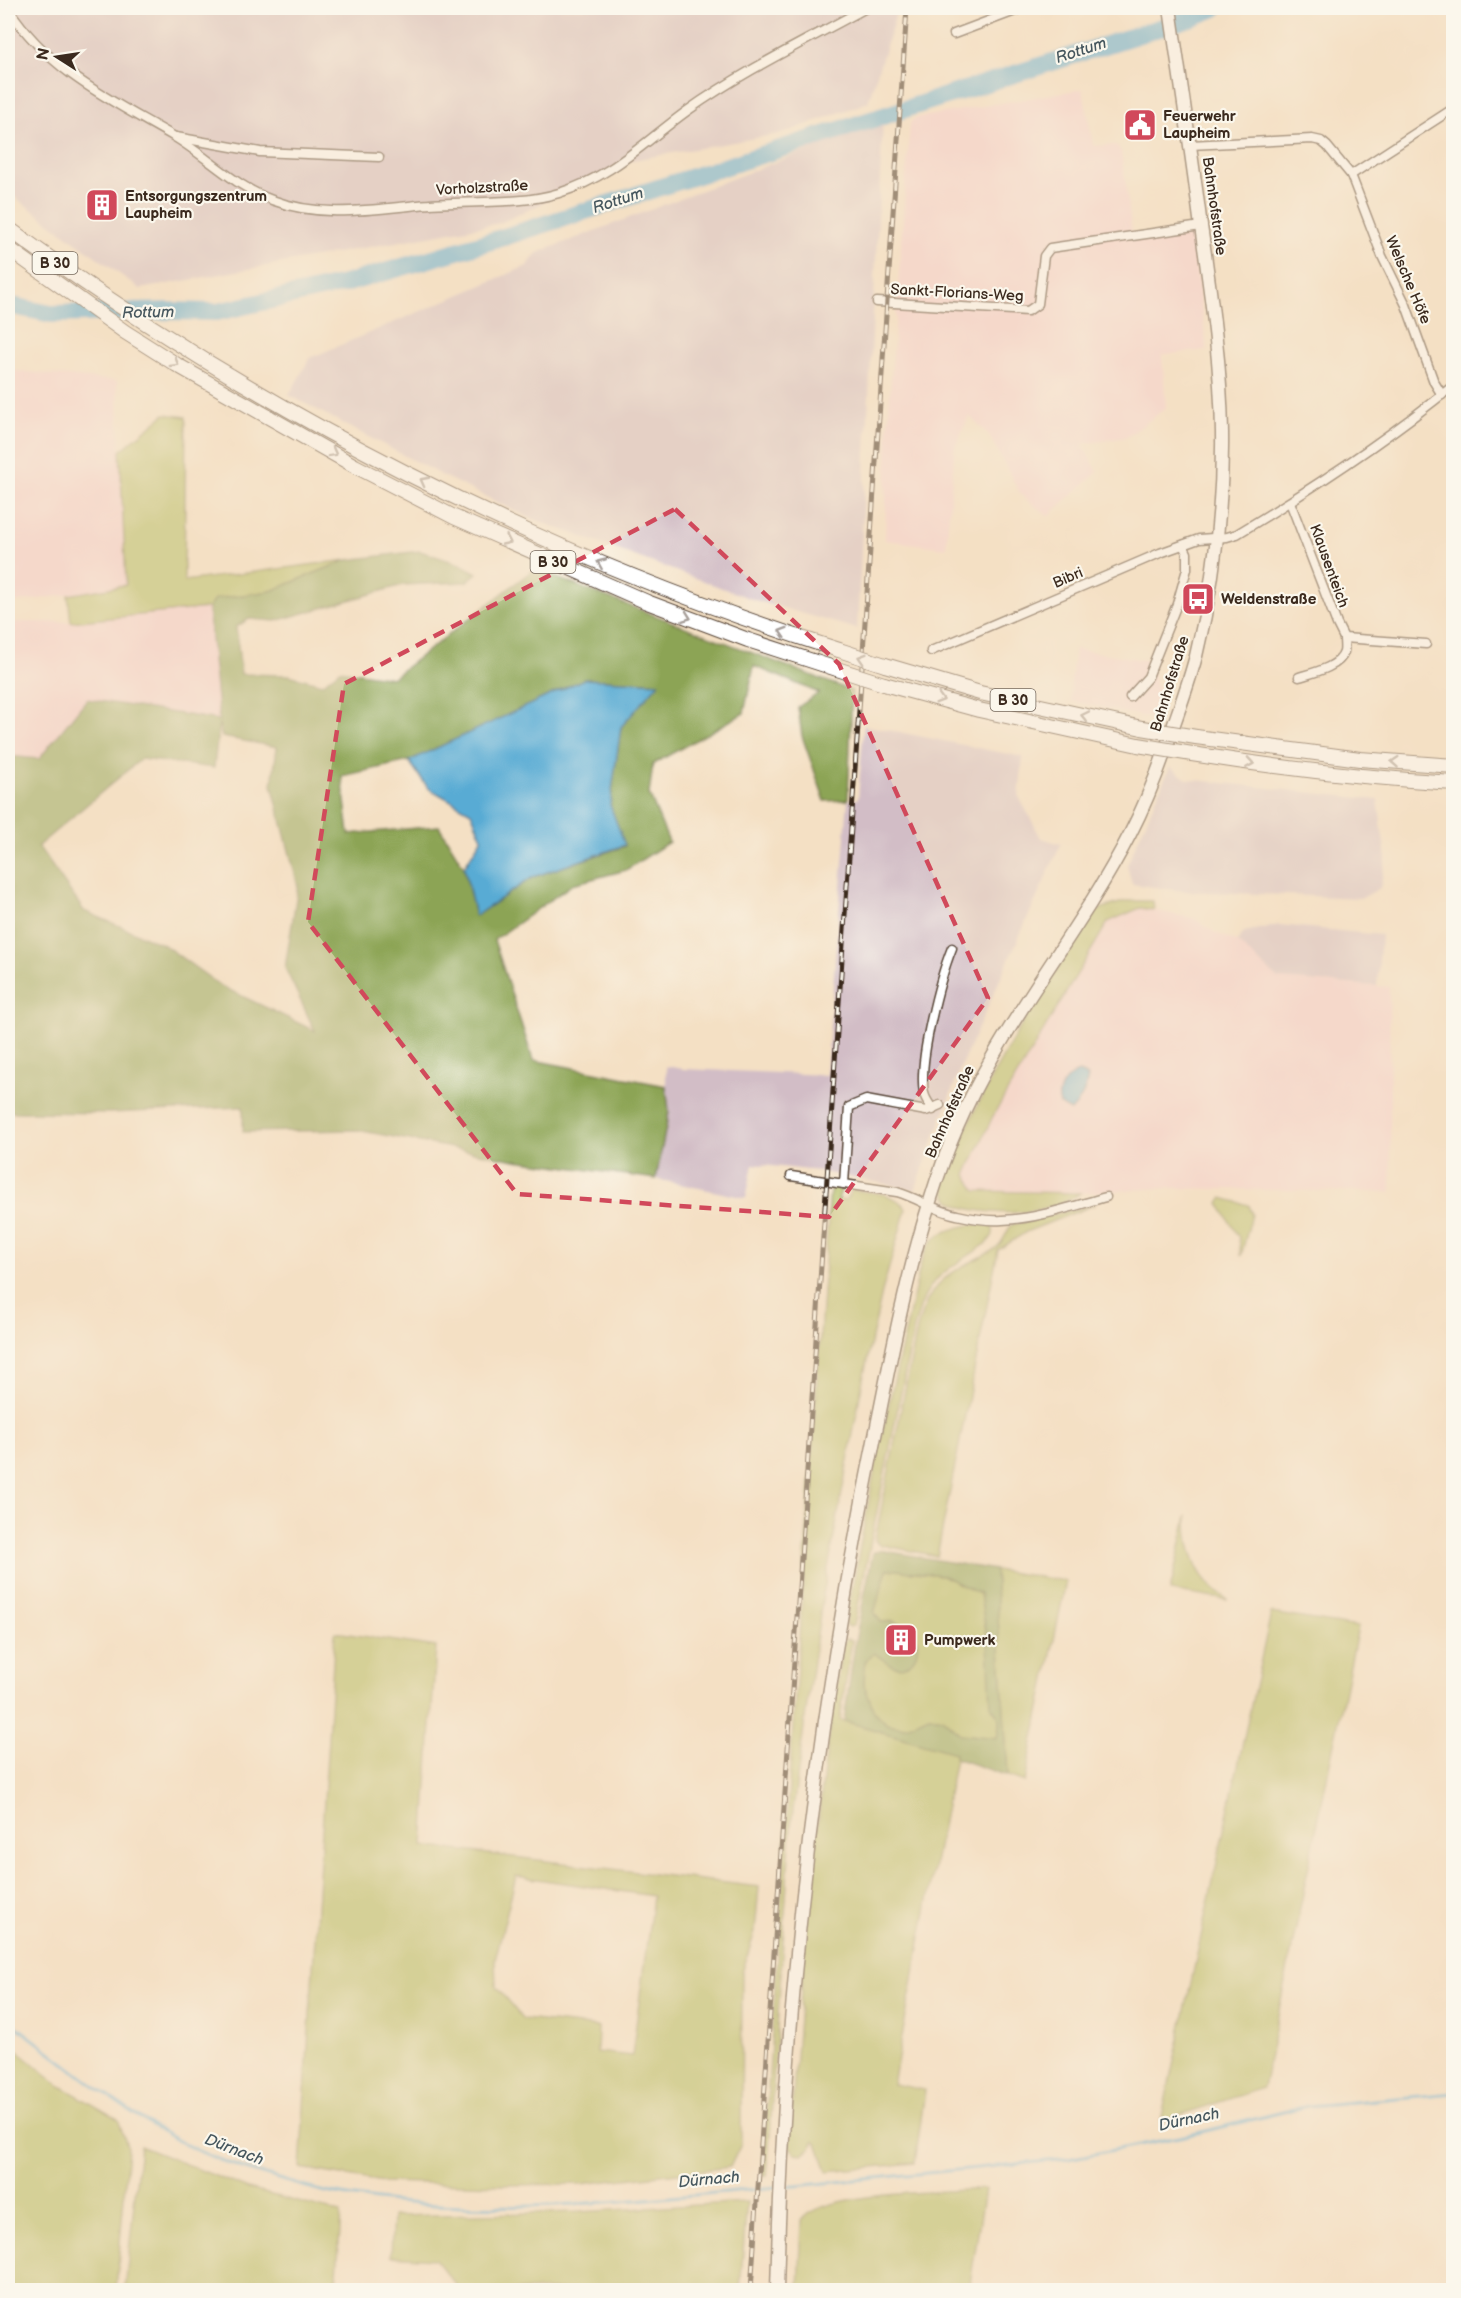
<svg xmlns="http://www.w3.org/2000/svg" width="1461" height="2298" font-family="'Balsamiq Sans',sans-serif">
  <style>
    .built { fill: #f7cfd1 }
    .industrial { fill: #d2bdc6 }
    .green { fill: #b0bc5e; stroke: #76733e; stroke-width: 1.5; fill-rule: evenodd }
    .forest { fill: #8ca455; stroke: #64673a; stroke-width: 1.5; fill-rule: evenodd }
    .water { fill: #59abd4; stroke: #4a6a79; stroke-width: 1.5 }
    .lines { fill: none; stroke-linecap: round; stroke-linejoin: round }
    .stream { stroke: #59abd4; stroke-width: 3 }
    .river { stroke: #59abd4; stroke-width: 18 }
    .minor-casing { stroke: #574537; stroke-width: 11 }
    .secondary-casing { stroke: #574537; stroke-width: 15 }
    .trunk-casing { stroke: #574537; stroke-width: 16 }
    .minor { stroke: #fff; stroke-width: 8 }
    .secondary { stroke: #fff; stroke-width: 12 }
    .trunk { stroke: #fff; stroke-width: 14 }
    .rail-casing { stroke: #3b2a1e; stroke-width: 5 }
    .rail { stroke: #fbf7ec; stroke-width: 3; stroke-dasharray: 9; stroke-linecap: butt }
    .trunk-bridge-casing { stroke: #574537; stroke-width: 16; stroke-linecap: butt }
    .trunk-bridge { stroke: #fff; stroke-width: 14 }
    .oneway { stroke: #a79f9a }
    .marked { fill: none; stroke: #d1495b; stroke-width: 4.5; stroke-dasharray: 12 8; stroke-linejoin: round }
    .labels { text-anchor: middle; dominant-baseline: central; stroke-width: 4.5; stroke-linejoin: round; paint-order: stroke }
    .shield { fill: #fbf7ec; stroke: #75685c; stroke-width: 1.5 }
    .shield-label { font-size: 14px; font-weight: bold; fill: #3b2a1e }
    .poi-label { font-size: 15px; font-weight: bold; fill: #3b2a1e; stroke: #fbf7ec; text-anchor: start }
    .street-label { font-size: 15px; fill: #3b2a1e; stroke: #fbf7ec }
    .water-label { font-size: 16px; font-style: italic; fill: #46575e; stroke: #fbf7ec }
  </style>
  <rect width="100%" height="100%" fill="#fbf7ec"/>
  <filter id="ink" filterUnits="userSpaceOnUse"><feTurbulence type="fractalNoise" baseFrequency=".0167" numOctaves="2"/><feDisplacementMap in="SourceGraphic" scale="12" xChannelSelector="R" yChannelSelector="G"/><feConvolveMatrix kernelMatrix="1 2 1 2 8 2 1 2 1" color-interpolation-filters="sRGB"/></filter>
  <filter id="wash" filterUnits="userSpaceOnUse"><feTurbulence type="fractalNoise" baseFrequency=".008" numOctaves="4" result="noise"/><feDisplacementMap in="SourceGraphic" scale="24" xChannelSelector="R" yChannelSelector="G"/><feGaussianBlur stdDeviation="1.35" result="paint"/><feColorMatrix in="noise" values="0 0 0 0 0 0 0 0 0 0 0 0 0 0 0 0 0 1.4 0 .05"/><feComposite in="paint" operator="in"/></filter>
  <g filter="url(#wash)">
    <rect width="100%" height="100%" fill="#f4e0c4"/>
    <g class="built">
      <polygon points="1083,89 1093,146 1116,145 1121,151 1133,240 1192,235 1207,350 1162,355 1166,408 1127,437 1082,444 1098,472 1048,516 1021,495 989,435 969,416 955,447 946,548 885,540 888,423 910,123 915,118"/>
      <polygon points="8,370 117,381 126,586 18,602 8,602"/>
      <polygon points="208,608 219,720 87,699 39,759 8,756 8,622 71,622"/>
      <polygon points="1075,649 1150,661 1156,687 1165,693 1159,720 1071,701 1071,680"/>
      <polygon points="1140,908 1194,918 1214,932 1237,942 1278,979 1389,987 1391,1192 1162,1188 1080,1193 976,1191 966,1175 993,1116 1050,1016 1108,922"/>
    </g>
    <g class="industrial">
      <polygon points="8,8 898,8 868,102 784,133 633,160 500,223 140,289 8,192"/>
      <polygon points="883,121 857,629 755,600 530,518 445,477 289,395 310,358 527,266 537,253"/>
      <polygon points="864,725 1023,757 1019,797 1041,838 1061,844 961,1066 915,1190 819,1171 753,1164 746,1198 656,1179 669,1111 666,1086 666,1066 683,1069 826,1075 848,800 858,799"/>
      <polygon points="1170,767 1187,779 1378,800 1386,859 1380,888 1362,898 1183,891 1132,884 1127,865"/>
      <polygon points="1279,925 1381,935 1377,986 1278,979 1237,942 1244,932"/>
    </g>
    <g class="green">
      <polygon points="165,414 186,417 184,581 347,560 271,591 215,599 208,608 71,622 68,595 126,585 120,451"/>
      <path d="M1126,901h27l1,9 -14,-2 -32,14 -115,194 -27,59 10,16 104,2c-20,16 -62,22 -87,19 -14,-1 -44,-3 -48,-21 -3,-10 6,-25 10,-35 33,-85 85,-161 135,-237l10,-10z"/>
      <path d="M833,1187l8,3 -3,10h9l4,-10c17,2 45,2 55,19l-23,79 -20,91 -41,222 -13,88 -18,136 -24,351h-5l68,-985z"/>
      <polygon points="1222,1198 1249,1205 1252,1214 1241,1256 1239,1238 1219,1203"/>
      <path d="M1096,1204l-70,28 -28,18 -61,306 -59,-12 -3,-4 43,-215c10,-36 24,-49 57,-65 7,-4 18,-8 24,-15 5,-5 8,-14 12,-20z"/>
      <path d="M969,1225l12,-1 12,3v8c-6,10 -16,15 -25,21 -37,24 -42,29 -54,72l-60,297 -4,2 -5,-2 34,-178 42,-184c9,-28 20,-32 48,-38z"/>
      <path d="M1187,1516c-1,36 10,65 41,84l-58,-9z"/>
      <polygon points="887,1569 942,1575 980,1594 1000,1719 997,1738 960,1734 942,1718 929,1716 905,1727 887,1724 874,1711 864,1685 865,1662 874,1653 884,1660 894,1621 881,1622 874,1613"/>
      <polygon points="995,1570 1066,1581 1025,1782 1008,1776"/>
      <polygon points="1271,1613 1358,1627 1263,2088 1161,2121"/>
      <path d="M335,1632l101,15 -13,199 336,41 -4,44 -13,42 -1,171 -11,23 -149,17 -78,1 -120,-3 -83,-14zM516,1876l137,20 -21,160 -35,-4 1,-25 -75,-8 -27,-32 -1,-27z"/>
      <polygon points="846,1639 852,1640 840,1720 956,1753 893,2084 925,2090 915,2163 827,2171 817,2143 813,2142 811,2148 802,2154 795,2153 789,2146 806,1928 824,1770 842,1646"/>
      <polygon points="8,2043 59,2085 118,2119 128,2148 116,2290 8,2290"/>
      <polygon points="140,2146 248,2189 341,2213 336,2290 125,2290"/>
      <path d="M985,2189l-16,101h-170l3,-69c18,-30 147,-29 183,-32z"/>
      <polygon points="747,2202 740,2290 460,2290 435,2259 391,2256 393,2216 579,2212"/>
    </g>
    <g class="forest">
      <path d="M420,551l40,13 17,9 -11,9 -63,3 -127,36 -27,-2 -13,8 5,47 48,1 33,9 18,-14 52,8 142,-109 318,122 -4,109 -23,1 -23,-65 -4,-29 21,-14 -65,-27 -10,47 -91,51 -4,30 20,48 -43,28 -53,14 -79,56 39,120 133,26 3,25 -13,68 -141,-19 -158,-30 -114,2v-25l-132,6 -103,-1v-356l31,3 48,-60 132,21 -11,-112 7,-9 56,-8 76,-31zM584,679l74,4 -37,44 -11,78 15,41 -92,31 -58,39 -11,-49 -25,-41 -90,8 -7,-58 67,-15zM219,723l3,14 55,10 -5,38 26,101 -13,82 30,63 -94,-45 -57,-41 -80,-34 -46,-65 103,-87 73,9z"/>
      <path d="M879,1550l116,20 13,206 -53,-18v-5l-111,-32 12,-84 17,-84zM887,1569l55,6 38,19 8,48 3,64 9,13 -3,19 -37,-4 -18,-16 -13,-2 -24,11 -18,-3 -13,-13 -10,-26 1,-24 9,-8c7,5 14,11 21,13 25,8 40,-49 -14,-44l-7,-9z"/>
    </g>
    <g class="water">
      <polygon points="584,679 659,683 621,727 610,805 625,845 533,877 475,916 464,867 482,838 471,812 428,788 409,761"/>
      <path d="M1079,1072l9,5c-2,14 -7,24 -17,34l-11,-6c-5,-14 6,-29 19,-33z"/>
    </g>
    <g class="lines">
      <g class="stream">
        <path d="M8,2020c55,41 109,87 169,120 32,18 67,29 102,39 17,5 35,11 52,14 144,27 303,7 447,-6"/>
        <polyline points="785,2187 1068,2159 1189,2135 1308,2106 1454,2093"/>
      </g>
      <polyline class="river" points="8,305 51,314 167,311 217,312 344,284 498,239 1187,19 1215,8"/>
    </g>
  </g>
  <g filter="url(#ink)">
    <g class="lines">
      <g class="minor-casing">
        <g id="minor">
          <path d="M8,8c42,64 101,91 165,128 34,20 61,50 99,64 47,18 96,10 146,5 45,-5 99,1 141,-12 53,-16 85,-51 128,-82 56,-40 119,-70 179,-103"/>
          <polyline points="954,34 1023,8"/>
          <polyline points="176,137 260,152 379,157"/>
          <polyline points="1190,145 1312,139 1321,141 1327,146 1351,175 1382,256 1406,305 1434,382 1442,395"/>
          <polyline points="1351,175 1454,108"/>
          <polyline points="877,302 1028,311 1038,304 1044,256 1050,248 1201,226"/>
          <polyline points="1290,502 1337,624 1344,638 1426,644"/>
          <path d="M931,651l229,-98 39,-14 28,-2 10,-3c75,-45 148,-93 217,-149"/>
          <path d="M1299,677c13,-4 41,-10 45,-25 1,-4 0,-10 0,-14"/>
          <polyline points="1130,697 1148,677 1177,604 1187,569 1187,553 1183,545"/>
          <path d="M933,1110c-3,-5 -8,-11 -9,-17 -6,-32 16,-115 28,-145"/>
          <path d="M791,1176l106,16c21,6 38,19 60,23 13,3 31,6 45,5 35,-1 71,-14 104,-23"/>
          <polyline points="844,1184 849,1107 866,1100 926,1111 940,1105"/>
        </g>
      </g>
      <g class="secondary-casing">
        <path id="secondary" d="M777,2290c6,-273 37,-545 90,-814 19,-93 35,-187 64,-278 15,-49 36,-97 62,-142 43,-75 97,-144 137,-222 18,-35 32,-72 44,-110 8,-23 16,-45 22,-68 18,-73 27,-149 26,-224 -1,-71 -12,-142 -22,-213 -9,-70 -20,-141 -30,-211"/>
      </g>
      <g class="trunk-casing">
        <g id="trunk">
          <path d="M8,228c249,183 535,329 831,422"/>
          <polyline points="8,248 125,332 177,365 355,466 454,517 647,602 748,640 837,669"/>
          <polyline points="885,665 980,693 1142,728"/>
          <polyline points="884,684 979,710 1138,745"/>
          <polyline points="1196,737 1360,759 1454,766"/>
          <path d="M1192,754c87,14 174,24 262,29"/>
        </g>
      </g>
      <use href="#minor" class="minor"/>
      <use href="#secondary" class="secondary"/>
      <use href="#trunk" class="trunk"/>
      <g class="rail-casing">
        <polyline id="rail" points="751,2290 907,8"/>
      </g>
      <use href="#rail" class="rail"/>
      <g class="trunk-bridge-casing">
        <g id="trunk-bridge">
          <polyline points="839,650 885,665"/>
          <polyline points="837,669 884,684"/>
          <polyline points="1142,728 1196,737"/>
          <polyline points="1138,745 1192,754"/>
        </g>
      </g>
      <use href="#trunk-bridge" class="trunk-bridge"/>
    </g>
    <defs><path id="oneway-chevron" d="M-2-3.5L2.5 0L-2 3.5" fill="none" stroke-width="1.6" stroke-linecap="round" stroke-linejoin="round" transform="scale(1.5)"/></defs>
    <g class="oneway">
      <use href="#oneway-chevron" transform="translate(175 363) rotate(31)"/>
      <use href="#oneway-chevron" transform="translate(333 453) rotate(29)"/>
      <use href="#oneway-chevron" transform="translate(424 481) rotate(-152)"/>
      <use href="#oneway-chevron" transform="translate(507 541) rotate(25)"/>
      <use href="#oneway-chevron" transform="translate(601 563) rotate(-157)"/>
      <use href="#oneway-chevron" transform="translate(687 617) rotate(20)"/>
      <use href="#oneway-chevron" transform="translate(783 632) rotate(-163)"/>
      <use href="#oneway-chevron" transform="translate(862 658) rotate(-162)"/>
      <use href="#oneway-chevron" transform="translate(940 699) rotate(16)"/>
      <use href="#oneway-chevron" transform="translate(1085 716) rotate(-168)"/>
      <use href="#oneway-chevron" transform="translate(1395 762) rotate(-176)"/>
      <use href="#oneway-chevron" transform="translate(1250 763) rotate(9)"/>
    </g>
  </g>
  <path d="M0 0H1461V2298H0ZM675,509l164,155 149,334 -159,219 -312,-23 -209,-272 36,-238z" fill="#f4e0c4" fill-opacity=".55" fill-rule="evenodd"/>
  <path class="marked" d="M675,509l164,155 149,334 -159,219 -312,-23 -209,-272 36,-238z"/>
  <defs>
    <g id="civic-square" transform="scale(1.725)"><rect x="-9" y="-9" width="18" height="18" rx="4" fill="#d1495b" stroke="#fbf7ec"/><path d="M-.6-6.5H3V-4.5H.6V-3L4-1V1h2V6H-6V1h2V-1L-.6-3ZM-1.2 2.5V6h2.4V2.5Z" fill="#fff"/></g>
    <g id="building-square" transform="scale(1.725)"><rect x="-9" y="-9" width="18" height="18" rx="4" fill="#d1495b" stroke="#fbf7ec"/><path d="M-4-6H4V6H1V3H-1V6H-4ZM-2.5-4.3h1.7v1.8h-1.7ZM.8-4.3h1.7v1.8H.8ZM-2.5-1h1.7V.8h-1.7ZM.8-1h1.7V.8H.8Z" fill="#fff"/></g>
    <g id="bus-square" transform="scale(1.725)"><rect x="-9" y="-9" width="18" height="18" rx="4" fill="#d1495b" stroke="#fbf7ec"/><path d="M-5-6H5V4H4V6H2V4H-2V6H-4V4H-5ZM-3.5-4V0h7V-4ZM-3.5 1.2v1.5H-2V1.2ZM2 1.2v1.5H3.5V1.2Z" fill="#fff"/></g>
  </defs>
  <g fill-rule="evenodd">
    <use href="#civic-square" x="1140" y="125"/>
    <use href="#building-square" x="102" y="205"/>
    <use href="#bus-square" x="1198" y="599"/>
    <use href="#building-square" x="901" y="1640"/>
  </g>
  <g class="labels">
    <g class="shield">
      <rect x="32.5" y="252" width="45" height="22" rx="4.5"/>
      <rect x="530.5" y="551" width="45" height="22" rx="4.5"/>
      <rect x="990.5" y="689" width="45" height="22" rx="4.5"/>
    </g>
    <g class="shield-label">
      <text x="55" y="263">B 30</text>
      <text x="553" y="562">B 30</text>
      <text x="1013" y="700">B 30</text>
    </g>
    <g class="poi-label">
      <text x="1163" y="116">Feuerwehr<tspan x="1163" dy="17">Laupheim</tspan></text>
      <text x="125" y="196">Entsorgungszentrum<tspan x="125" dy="17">Laupheim</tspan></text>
      <text x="1221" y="599">Weldenstraße</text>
      <text x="924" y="1640">Pumpwerk</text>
    </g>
    <g class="street-label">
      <text transform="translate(482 188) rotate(-3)">Vorholzstraße</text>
      <text transform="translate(1214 206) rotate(82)">Bahnhofstraße</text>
      <text transform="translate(1408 280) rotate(67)">Welsche Höfe</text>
      <text transform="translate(957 293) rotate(3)">Sankt-Florians-Weg</text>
      <text transform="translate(1329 566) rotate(70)">Klausenteich</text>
      <text transform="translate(1068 578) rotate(-23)">Bibri</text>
      <text transform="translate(1170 684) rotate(-73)">Bahnhofstraße</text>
      <text transform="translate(950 1112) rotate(-66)">Bahnhofstraße</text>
    </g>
    <g class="water-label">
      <text transform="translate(1081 51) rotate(-18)">Rottum</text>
      <text transform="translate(618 201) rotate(-18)">Rottum</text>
      <text transform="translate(148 313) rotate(-1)">Rottum</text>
      <text transform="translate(1189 2120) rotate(-12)">Dürnach</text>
      <text transform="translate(234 2150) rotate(21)">Dürnach</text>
      <text transform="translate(709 2180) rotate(-5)">Dürnach</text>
    </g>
  </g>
  <rect width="1461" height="2298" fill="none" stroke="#fbf7ec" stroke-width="30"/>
  <g transform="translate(57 57) rotate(282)" stroke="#fbf7ec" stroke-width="4.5" paint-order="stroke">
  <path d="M0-4.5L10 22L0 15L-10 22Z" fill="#3b2a1e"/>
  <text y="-9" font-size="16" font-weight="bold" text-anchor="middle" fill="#3b2a1e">N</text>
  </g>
</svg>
